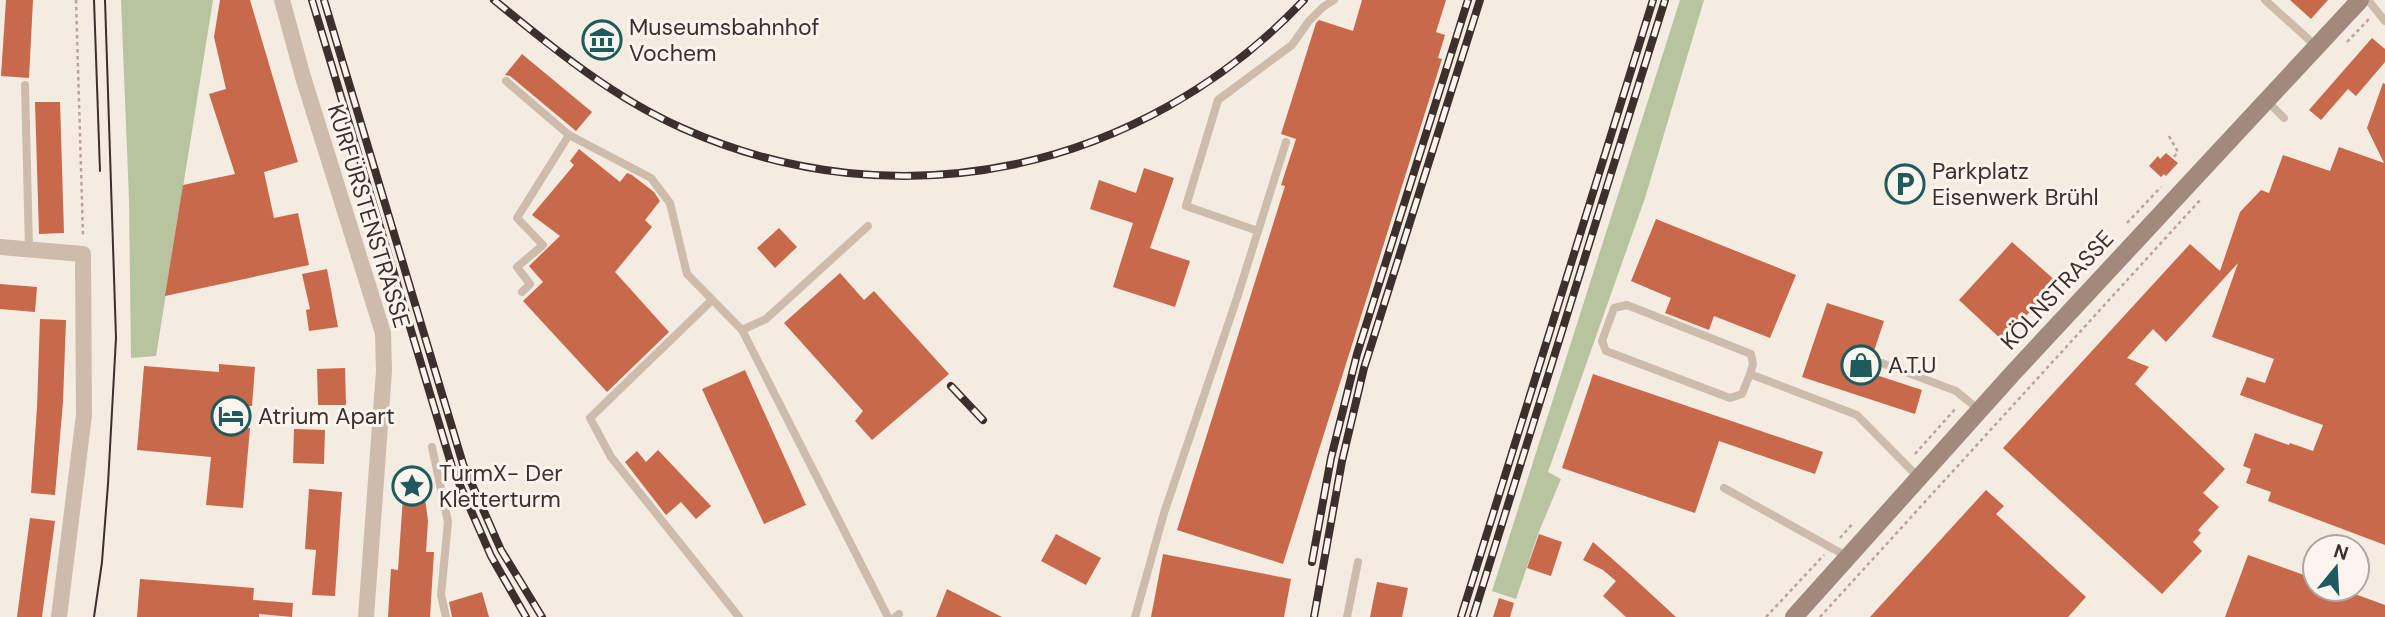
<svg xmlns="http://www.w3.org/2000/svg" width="2385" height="617" font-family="'DM Sans',sans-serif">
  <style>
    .green { fill: #b8c4a0 }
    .building { fill: #c8694b }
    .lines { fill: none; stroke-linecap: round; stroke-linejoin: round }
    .path { stroke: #b9a596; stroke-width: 2.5; stroke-dasharray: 3.5 3.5; stroke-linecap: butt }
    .service { stroke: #cdbbac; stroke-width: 8 }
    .minor { stroke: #cdbbac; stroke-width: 16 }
    .secondary { stroke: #a18a7d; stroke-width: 18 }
    .tram { stroke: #3b302b; stroke-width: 2 }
    .rail-casing { stroke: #3b302b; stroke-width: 8 }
    .rail { stroke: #fbf5ee; stroke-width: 5; stroke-dasharray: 16; stroke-linecap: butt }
    .labels { text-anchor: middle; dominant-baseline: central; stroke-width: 6; stroke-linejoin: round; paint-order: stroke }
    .poi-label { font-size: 23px; fill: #3b302b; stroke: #fbf5ee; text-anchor: start }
    .street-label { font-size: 23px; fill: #3b302b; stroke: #fbf5ee }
  </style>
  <rect width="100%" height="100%" fill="#f4ebe1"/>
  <g class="green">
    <polygon points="121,0 213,0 156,356 131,358 129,200"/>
    <polygon points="1680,0 1704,0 1645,198 1548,472 1561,479 1538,534 1516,599 1492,591"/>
  </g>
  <g class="building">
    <polygon points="6,0 33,0 29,78 1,76"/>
    <polygon points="220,0 250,0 298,162 264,172 274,218 298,213 309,265 165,296 183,185 235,174 209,94 226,89 214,37"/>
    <polygon points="1362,0 1446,0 1436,32 1445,35 1438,58 1442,59 1283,564 1177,530 1285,186 1281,185 1296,139 1281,134 1316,23 1319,20 1353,31"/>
    <polygon points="2290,0 2328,0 2311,19"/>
    <polygon points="2372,38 2385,49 2385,62 2356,96 2348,89 2321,120 2309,110"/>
    <polygon points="522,54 592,112 576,131 510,76 505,75"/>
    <polygon points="2383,83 2385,84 2385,545 2268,501 2271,492 2246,483 2251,469 2243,466 2255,433 2289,445 2290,443 2313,451 2323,425 2240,395 2247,377 2265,383 2274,359 2212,337 2238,263 2166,342 2153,329 2127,358 2149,367 2135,384 2225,469 2203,493 2219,507 2198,530 2201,533 2193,542 2202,551 2162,594 2003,448 2190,244 2220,271 2240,212 2261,190 2269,193 2283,155 2330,171 2339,147 2384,163 2367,128"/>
    <polygon points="35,102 60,102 64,233 39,234"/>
    <polygon points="579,149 620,182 627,173 632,175 654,192 660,201 645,220 652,227 615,272 669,332 607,392 523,301 543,282 529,266 560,236 532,215 574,165 570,161"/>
    <polygon points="2166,153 2178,163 2166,176 2164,174 2161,177 2149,166 2158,156 2160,159"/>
    <polygon points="1144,168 1174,178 1150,248 1190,261 1175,307 1113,287 1133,223 1090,209 1099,180 1136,193"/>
    <polygon points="1656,219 1796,275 1770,338 1714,316 1709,330 1665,313 1671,298 1631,281"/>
    <polygon points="779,228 797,247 775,268 757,248"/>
    <polygon points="2012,242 2057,282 2003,341 1959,300"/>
    <polygon points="327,269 338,327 309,331 306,310 310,309 302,274"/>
    <polygon points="840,273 864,300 874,291 949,374 872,440 855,421 863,411 784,323"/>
    <polygon points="0,284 37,287 35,312 0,309"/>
    <polygon points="1827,303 1884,321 1867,372 1922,390 1915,414 1802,377"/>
    <polygon points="40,319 66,320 63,402 55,495 31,493 37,408"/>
    <polygon points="219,364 255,367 252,406 246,406 246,428 250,428 243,508 206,505 211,457 137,450 144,366 219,372"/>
    <polygon points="345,368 346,405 318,405 317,369"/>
    <polygon points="745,370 806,505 764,524 702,389"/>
    <polygon points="1593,374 1823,452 1815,474 1719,441 1695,513 1562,468"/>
    <polygon points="294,429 325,430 324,464 293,463"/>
    <polygon points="658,450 711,506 696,519 681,502 666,515 625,462 637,451 646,462"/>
    <polygon points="405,467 421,468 428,521 426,552 434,552 430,617 388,617 391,569 398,570"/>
    <polygon points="309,489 342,492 335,596 312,595 316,550 305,549"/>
    <polygon points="1986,490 2004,506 1996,514 2086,597 2068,617 1870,617"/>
    <polygon points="30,518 55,521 42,617 17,617"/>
    <polygon points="1056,534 1101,558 1086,585 1041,561"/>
    <polygon points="1539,534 1562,542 1551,576 1527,568"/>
    <polygon points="1593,542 1626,571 1676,617 1626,617 1603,596 1616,581 1603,570 1583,560"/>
    <polygon points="1163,554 1291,579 1284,617 1151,617"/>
    <polygon points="2248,555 2315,579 2315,589 2341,589 2385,605 2385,617 2225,617"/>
    <polygon points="140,579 254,588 253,600 293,603 292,617 259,614 259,617 137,617"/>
    <polygon points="1377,582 1408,588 1402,617 1370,617"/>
    <polygon points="947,589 1002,617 936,617"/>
    <polygon points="482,592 489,617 452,617 449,602"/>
    <polygon points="1499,598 1514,603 1510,617 1493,617"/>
  </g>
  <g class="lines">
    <g class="path">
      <polyline points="76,0 83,236"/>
      <polyline points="2347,42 2369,19"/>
      <polyline points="2169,136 2178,152 2173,158"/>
      <polyline points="2127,223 2161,187"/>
      <polyline points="1915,454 1957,407"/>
      <polyline points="1840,538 1854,522"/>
      <polyline points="1766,617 1824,555"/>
      <polyline points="1820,617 2202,198"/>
    </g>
    <g class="service">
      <polyline points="2265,0 2317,47"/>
      <polyline points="2368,0 2385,21"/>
      <polyline points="506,81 569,135 651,178 670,203 687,274 742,330 888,617"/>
      <polyline points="25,85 29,249"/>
      <polyline points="2267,101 2284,118"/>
      <polyline points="1258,231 1186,206 1218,100 1292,45 1309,21 1323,7 1334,0"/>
      <polyline points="522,292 530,284 517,267 543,245 517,218 569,135"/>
      <polyline points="711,301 590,418 611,457 739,617"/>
      <polyline points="742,330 766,319 868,226"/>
      <polyline points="1882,363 1956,391 1979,410"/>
      <polyline points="1750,374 1742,394 1730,398 1606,351 1602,341 1614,308 1627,305 1751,354 1753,364 1750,374 1857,415 1918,477"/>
      <polyline points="432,447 448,522 441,595 446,617"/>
      <polyline points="1724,488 1848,557"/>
      <polyline points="895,617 899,614"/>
      <polyline points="1135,617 1164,513 1237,298 1286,142"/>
      <polyline points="1347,617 1358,562"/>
    </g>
    <g class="minor">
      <polyline points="282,0 303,77 383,333 384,371 366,617"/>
      <polyline points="0,247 83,254 84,415 59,617"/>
    </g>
    <polyline class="secondary" points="1794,617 2013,373 2360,0"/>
    <g class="tram">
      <polyline points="94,0 100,171"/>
      <polyline points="94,617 102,562 108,484 116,338 105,0"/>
    </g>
    <g class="rail-casing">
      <g id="rail">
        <polyline points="312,0 452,467 491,556 526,617"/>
        <polyline points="324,0 463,464 501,550 542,617"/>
        <path d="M494,0c59,48 118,97 188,128 217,97 460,43 622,-128"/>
        <polyline points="951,386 983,420"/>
        <polyline points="1312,562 1331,458 1357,354 1468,0"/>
        <polyline points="1314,617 1342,461 1364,368 1480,0"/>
        <polyline points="1461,617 1653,0"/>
        <polyline points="1473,617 1665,0"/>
      </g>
    </g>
    <use href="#rail" class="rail"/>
  </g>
  <defs>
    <g id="museum-ring" transform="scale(2.0125)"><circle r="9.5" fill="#fbf5ee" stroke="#1f5a5e" stroke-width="1.5"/><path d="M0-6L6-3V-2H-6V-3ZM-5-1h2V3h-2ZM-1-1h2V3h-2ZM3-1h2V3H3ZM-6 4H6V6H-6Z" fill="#1f5a5e"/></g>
    <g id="parking-ring" transform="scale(2.0125)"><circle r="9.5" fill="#fbf5ee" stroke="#1f5a5e" stroke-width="1.5"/><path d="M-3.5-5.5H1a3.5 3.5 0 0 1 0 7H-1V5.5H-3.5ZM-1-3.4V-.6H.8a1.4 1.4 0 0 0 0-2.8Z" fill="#1f5a5e"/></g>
    <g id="shop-ring" transform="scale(2.0125)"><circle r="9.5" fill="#fbf5ee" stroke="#1f5a5e" stroke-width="1.5"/><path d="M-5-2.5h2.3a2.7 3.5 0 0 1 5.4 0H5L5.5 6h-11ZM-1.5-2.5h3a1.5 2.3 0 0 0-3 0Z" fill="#1f5a5e"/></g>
    <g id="hotel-ring" transform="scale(2.0125)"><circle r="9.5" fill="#fbf5ee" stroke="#1f5a5e" stroke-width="1.5"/><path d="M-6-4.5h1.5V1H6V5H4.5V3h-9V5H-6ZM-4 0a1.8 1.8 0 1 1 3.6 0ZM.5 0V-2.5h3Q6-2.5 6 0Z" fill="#1f5a5e"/></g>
    <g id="sight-ring" transform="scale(2.0125)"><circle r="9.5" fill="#fbf5ee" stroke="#1f5a5e" stroke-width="1.5"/><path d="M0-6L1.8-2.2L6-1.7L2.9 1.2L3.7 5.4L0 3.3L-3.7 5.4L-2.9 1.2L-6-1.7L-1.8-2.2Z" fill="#1f5a5e"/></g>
  </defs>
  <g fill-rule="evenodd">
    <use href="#museum-ring" x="602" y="40"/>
    <use href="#parking-ring" x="1905" y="184"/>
    <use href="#shop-ring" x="1861" y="365"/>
    <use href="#hotel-ring" x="231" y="416"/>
    <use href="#sight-ring" x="412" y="486"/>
  </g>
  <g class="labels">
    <g class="poi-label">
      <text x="629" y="27">Museumsbahnhof<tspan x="629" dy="26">Vochem</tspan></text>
      <text x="1932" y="171">Parkplatz<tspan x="1932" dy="26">Eisenwerk Brühl</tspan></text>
      <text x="1888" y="365">A.T.U</text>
      <text x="258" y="416">Atrium Apart</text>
      <text x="439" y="473">TurmX- Der<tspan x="439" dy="26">Kletterturm</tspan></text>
    </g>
    <g class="street-label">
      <text transform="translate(369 216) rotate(73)">KURFÜRSTENSTRASSE</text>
      <text transform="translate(2057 290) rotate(-47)">KÖLNSTRASSE</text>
    </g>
  </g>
  <g transform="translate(2336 568) rotate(18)"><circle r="33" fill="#fbf5ee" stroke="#aea6a0" stroke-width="2"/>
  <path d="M0-5L12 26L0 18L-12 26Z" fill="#1f5a5e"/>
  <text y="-10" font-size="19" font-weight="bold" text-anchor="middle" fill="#3b302b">N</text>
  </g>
</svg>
